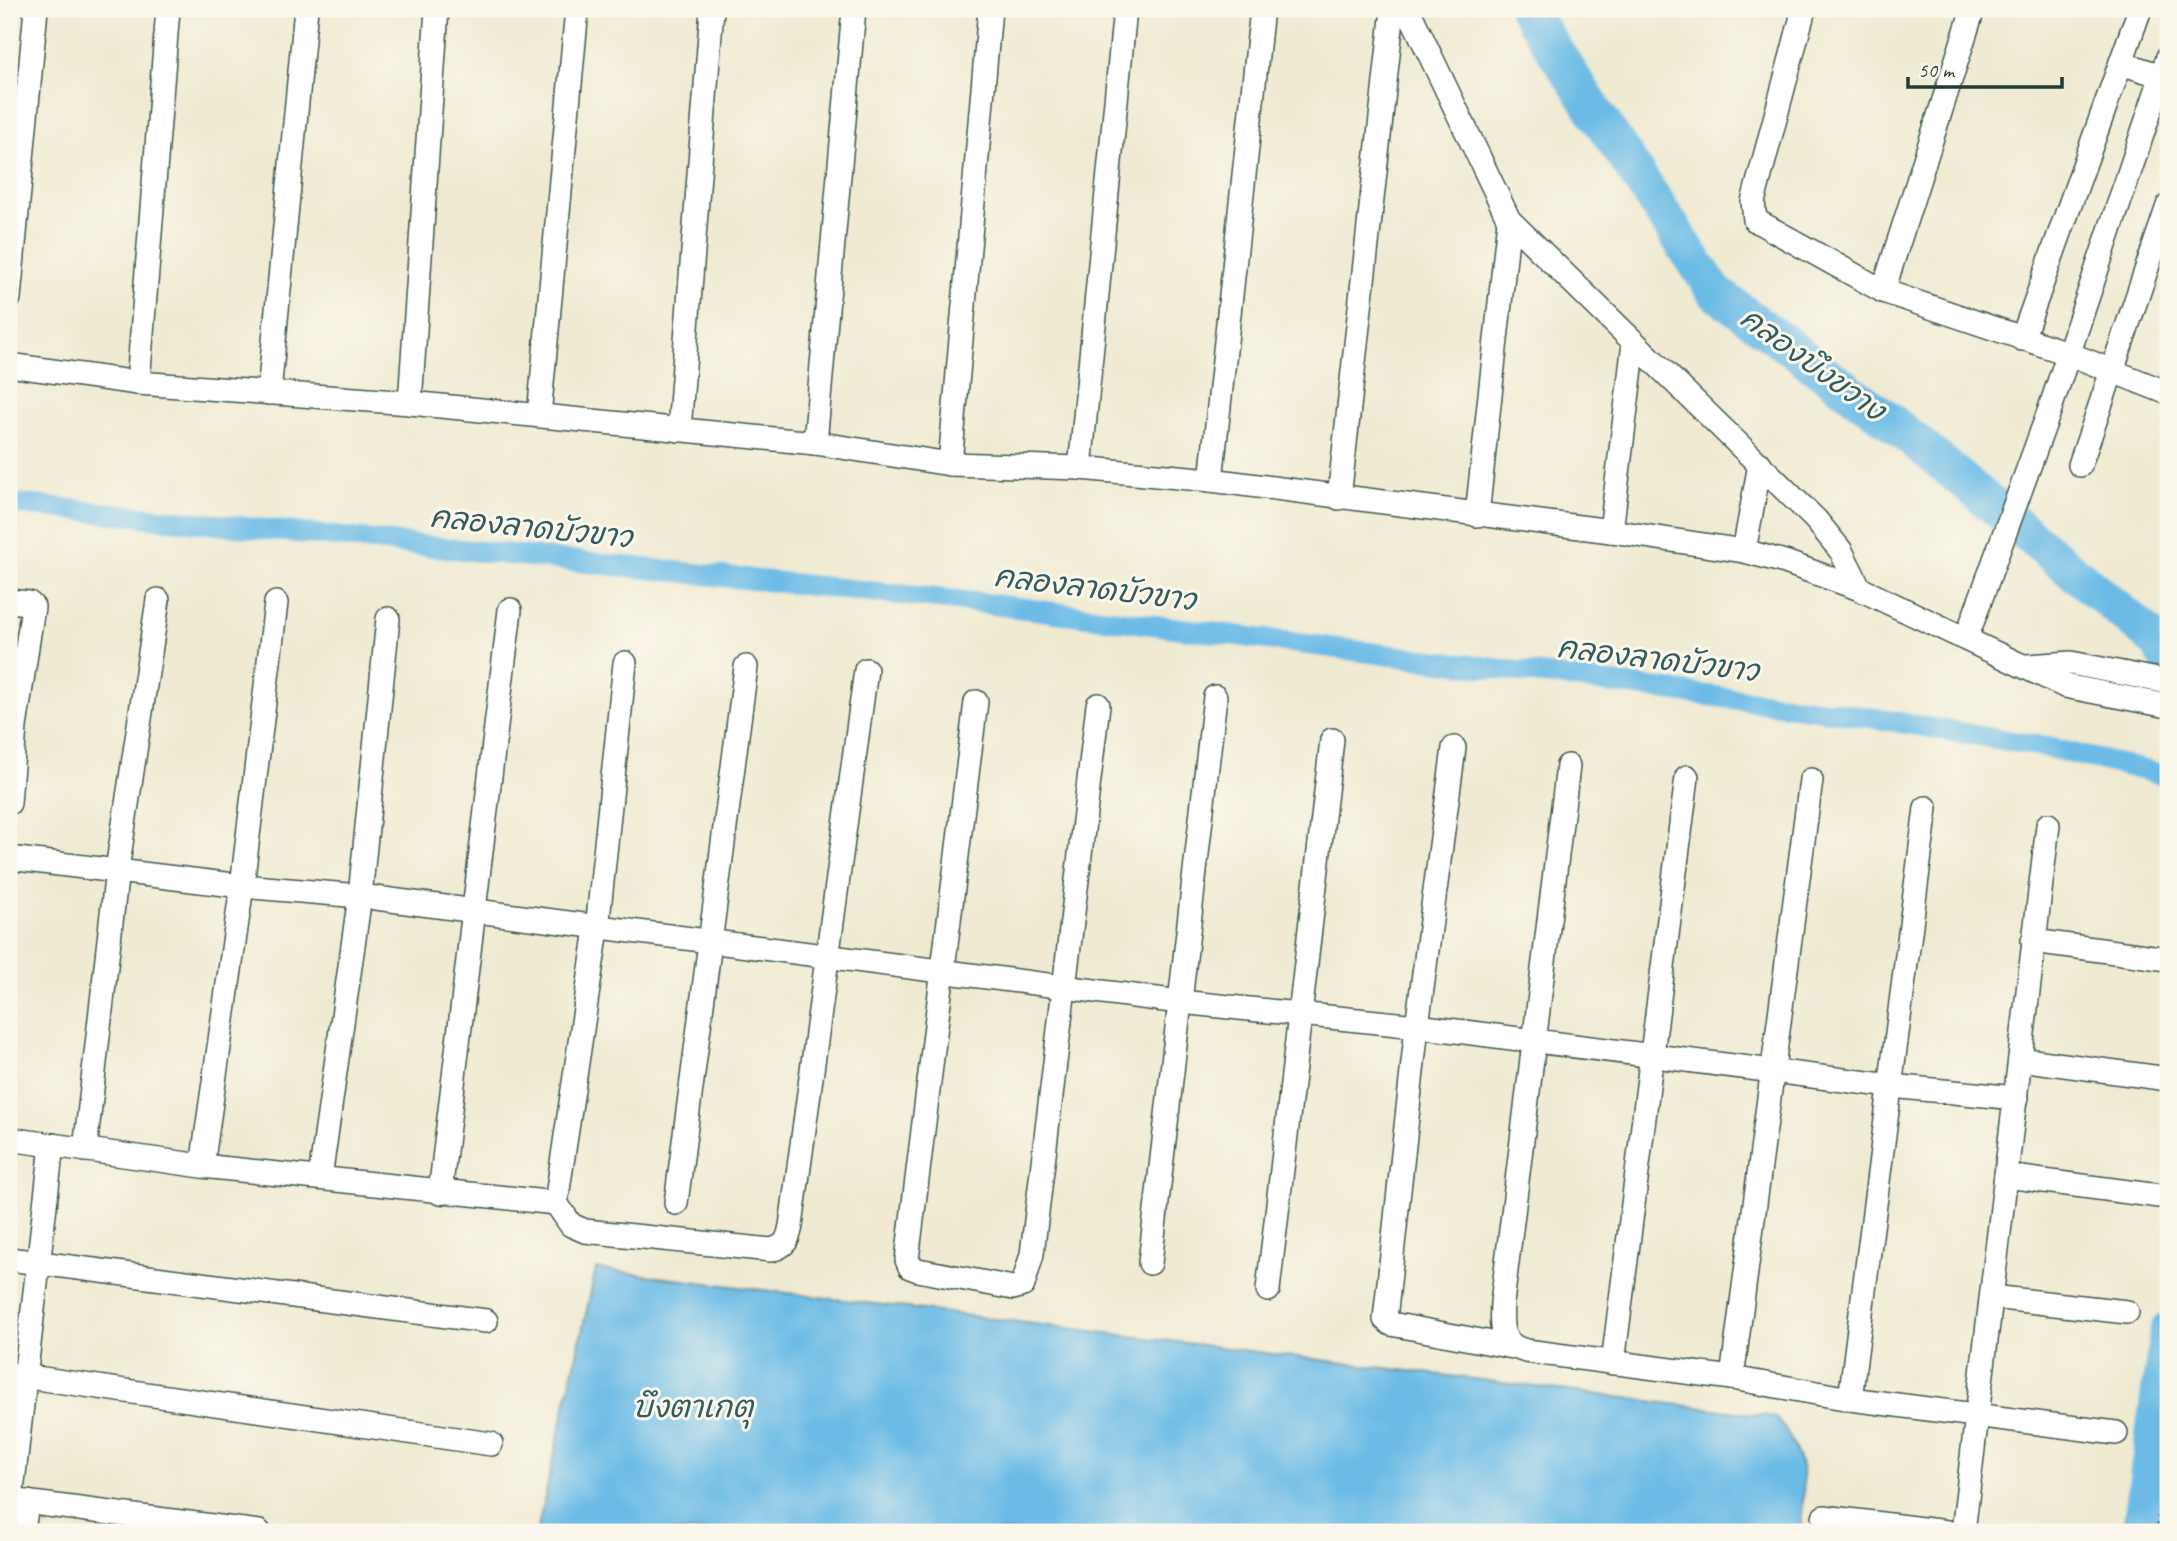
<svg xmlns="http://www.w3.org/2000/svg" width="2177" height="1541" font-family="Caveat,'Playpen Sans Thai',sans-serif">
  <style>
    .water { fill: #6cbbe6; stroke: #467c8d; stroke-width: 2 }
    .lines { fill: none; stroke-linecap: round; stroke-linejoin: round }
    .canal { stroke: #6cbbe6; stroke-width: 21 }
    .river { stroke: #6cbbe6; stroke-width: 37 }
    .street-casing { stroke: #3e574c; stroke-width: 26 }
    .path { stroke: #3e574c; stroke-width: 3.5; stroke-dasharray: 2 5; stroke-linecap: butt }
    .street { stroke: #fff; stroke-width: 23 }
    .labels { text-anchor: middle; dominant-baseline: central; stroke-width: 6; stroke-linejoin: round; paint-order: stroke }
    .water-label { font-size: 30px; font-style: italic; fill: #325c60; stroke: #fbf7ec }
  </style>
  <rect width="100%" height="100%" fill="#fbf7ec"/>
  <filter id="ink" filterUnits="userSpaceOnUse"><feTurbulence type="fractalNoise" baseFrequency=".0143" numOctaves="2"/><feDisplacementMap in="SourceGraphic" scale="14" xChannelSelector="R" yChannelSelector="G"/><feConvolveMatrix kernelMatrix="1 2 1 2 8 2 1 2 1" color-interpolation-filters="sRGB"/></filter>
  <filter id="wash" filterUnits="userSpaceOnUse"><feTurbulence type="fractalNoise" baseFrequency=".00686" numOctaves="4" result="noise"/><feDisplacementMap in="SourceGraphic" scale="28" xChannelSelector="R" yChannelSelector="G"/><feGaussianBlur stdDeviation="1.57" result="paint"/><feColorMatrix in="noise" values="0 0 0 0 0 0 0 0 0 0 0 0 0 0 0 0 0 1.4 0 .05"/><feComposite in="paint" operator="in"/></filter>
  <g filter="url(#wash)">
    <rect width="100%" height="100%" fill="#efead1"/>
    <path class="water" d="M596,1269l1180,148c31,40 30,67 24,115h-1263z"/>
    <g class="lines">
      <polyline class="canal" points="9,503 981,603 1837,712 2046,747 2168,776"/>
      <g class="river">
        <polyline points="1527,9 1715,292 1898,427 2158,642 2168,659"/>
        <polyline points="2140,1532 2168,1331"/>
      </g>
    </g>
  </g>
  <g filter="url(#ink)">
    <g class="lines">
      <g class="street-casing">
        <g id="street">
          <polyline points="1408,9 1509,220 1816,520 1841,551 1860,589"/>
          <polyline points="1804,9 1753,202 1755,220 1883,291 2067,353 2168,393"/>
          <polyline points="2121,63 2168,78"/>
          <polyline points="1883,291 1973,9"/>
          <polyline points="9,298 36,9"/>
          <polyline points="2022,339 2140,9"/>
          <polyline points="9,365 138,383 410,403 815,443 950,464 1080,468 1211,480 1611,531 1744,551 1785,562 1860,589 2065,686 2168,706"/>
          <polyline points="138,383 168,9"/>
          <polyline points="269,393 306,9"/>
          <polyline points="410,403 437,9"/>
          <polyline points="539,416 577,9"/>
          <polyline points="679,430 712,9"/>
          <polyline points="815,443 854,9"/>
          <polyline points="950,464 990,9"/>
          <polyline points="2080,465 2168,206"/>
          <polyline points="1080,468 1125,9"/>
          <polyline points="1211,480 1262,9"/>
          <polyline points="1339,498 1393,9"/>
          <polyline points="1477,515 1509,220"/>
          <polyline points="1611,531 1634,343"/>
          <polyline points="1744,551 1760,464"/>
          <polyline points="9,601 29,603 33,607 15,727 9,803"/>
          <polyline points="1966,639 2050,409 2168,57"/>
          <path d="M625,663l-28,266 -41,274 15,22 14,6 186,19c15,-4 17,-10 20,-24l75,-556"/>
          <polyline points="2027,666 2071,663 2168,682"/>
          <polyline points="976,702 907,1260 910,1267 918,1270 1013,1288 1023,1285 1032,1254 1098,705"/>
          <polyline points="1454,748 1417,1026 1385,1319 1391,1324 1513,1347"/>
          <path d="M1568,766l-66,537c-1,24 -3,41 24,48l206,27 118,21 266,34"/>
          <polyline points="9,858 242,886 360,896 1180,1002 1417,1026 1891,1086 2016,1098"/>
          <polyline points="2033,941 2168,959"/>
          <polyline points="2020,1059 2168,1079"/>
          <polyline points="9,1139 202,1166 556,1203"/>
          <polyline points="85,1150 117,870 158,600"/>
          <polyline points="202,1166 242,886 276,603"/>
          <polyline points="2006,1176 2159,1196"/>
          <polyline points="320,1178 360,896 388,619"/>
          <polyline points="440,1193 510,610"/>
          <polyline points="676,1203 746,667"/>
          <polyline points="9,1259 486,1321"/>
          <polyline points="1150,1263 1215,697"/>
          <polyline points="1268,1290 1332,740"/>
          <polyline points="1992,1297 2127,1312"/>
          <polyline points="1613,1363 1687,777"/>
          <polyline points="9,1374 491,1444"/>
          <polyline points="1732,1378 1811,780"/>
          <polyline points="1850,1399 1926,808"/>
          <polyline points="9,1500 259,1532"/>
          <polyline points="11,1500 52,1145"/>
          <polyline points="1824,1517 1947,1532"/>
          <polyline points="23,1532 27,1502"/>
          <polyline points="1963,1532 2048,825"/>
        </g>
      </g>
      <polyline class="path" points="2158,1532 2160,1501 2168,1454"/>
      <use href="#street" class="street"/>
    </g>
  </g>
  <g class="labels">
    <g class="water-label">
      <text transform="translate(1813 364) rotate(36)">คลองบึงขวาง</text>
      <text transform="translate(531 527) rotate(6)">คลองลาดบัวขาว</text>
      <text transform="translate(1095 588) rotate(7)">คลองลาดบัวขาว</text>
      <text transform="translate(1658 659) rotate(7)">คลองลาดบัวขาว</text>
      <text x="693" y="1407">บึงตาเกตุ</text>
    </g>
  </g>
  <rect width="2177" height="1541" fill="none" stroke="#fbf7ec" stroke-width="35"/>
  <path d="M1908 77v10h154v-10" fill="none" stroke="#1f3d34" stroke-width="3.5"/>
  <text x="1918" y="77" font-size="21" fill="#1f3d34" stroke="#fbf7ec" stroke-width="5" paint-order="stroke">50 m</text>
</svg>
